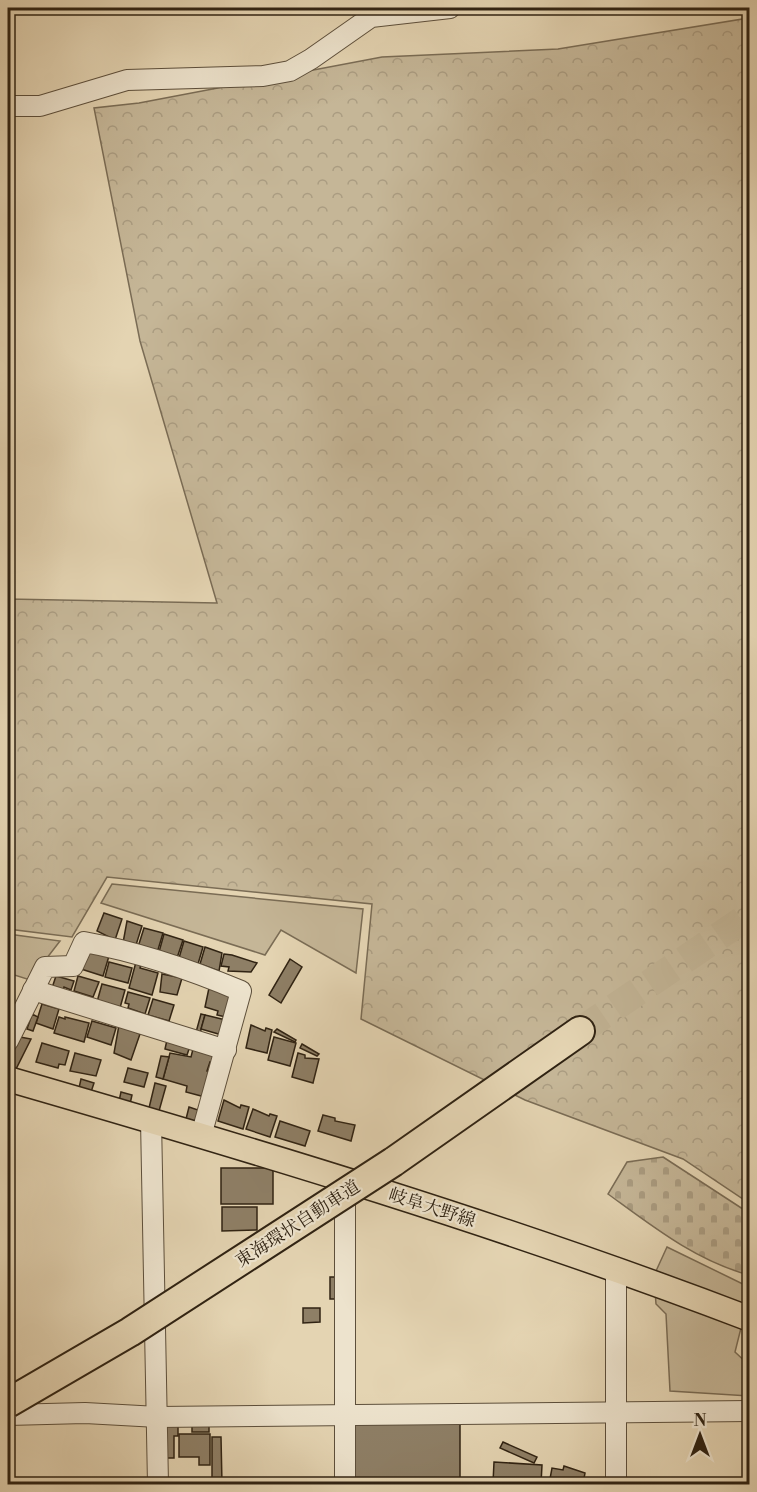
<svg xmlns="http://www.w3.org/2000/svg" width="757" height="1492" font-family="'Libre Bodoni','Noto Serif JP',serif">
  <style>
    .grass { fill: #c5b697; stroke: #7a6c55; stroke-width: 1.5 }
    .forest { fill: url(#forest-crowns); stroke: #7a6c55; stroke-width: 1.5 }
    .cemetery { fill: url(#cemetery-stones); stroke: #7a6c55; stroke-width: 1.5 }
    .building { fill: #8e7f66; stroke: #302313; stroke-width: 1.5 }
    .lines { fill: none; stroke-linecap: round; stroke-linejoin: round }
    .highway-tunnel { stroke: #c0b192; stroke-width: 28; stroke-dasharray: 28 14; stroke-linecap: butt }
    .minor-casing { stroke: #5d4f3b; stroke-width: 22 }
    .major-casing { stroke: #302313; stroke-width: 27 }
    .highway-casing { stroke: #302313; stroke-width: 32 }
    .minor { stroke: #ede3cd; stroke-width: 20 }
    .major { stroke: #e4d4b2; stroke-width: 24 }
    .highway { stroke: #e4d4b2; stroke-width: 28 }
    .highway-bridge-casing { stroke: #302313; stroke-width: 32; stroke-linecap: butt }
    .highway-bridge { stroke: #e4d4b2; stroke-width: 28 }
    .labels { text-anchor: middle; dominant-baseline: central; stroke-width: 4.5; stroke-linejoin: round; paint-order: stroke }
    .street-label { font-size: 18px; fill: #302313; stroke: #ede3cd }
  </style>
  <defs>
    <pattern id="forest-crowns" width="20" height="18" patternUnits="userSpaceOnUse" patternTransform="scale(1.5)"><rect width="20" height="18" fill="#c5b697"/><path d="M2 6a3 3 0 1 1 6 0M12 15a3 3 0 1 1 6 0" fill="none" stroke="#aa9c81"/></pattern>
    <pattern id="cemetery-stones" width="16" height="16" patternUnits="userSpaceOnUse" patternTransform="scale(1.5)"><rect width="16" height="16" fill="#c5b697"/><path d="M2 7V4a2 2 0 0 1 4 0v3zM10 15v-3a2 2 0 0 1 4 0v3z" fill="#aa9c81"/></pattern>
  </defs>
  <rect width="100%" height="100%" fill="#e4d4b2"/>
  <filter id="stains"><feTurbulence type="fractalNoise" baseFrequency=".00333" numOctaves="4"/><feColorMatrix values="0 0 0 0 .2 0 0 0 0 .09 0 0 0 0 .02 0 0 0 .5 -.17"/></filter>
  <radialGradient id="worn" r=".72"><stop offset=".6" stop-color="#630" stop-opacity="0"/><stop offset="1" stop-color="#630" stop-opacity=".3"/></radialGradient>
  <g class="grass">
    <polygon points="112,884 363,909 356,973 281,930 265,955 101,903"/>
    <polygon points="8,934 60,941 30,980 8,973"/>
    <polygon points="667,1247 749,1287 749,1307 656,1271"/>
    <polygon points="655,1291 742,1324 735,1352 749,1365 749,1396 670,1391 666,1314 656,1304"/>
  </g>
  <polygon class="forest" points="749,18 749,1203 683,1159 525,1100 361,1019 372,904 107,877 72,937 8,929 8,599 217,603 140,341 94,108 139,103 382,57 558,49"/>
  <path class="cemetery" d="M663,1157l86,56v62c-53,-14 -97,-49 -141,-81l19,-32z"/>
  <g class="building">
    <rect x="67" y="8" width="16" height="4"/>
    <polygon points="104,913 122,919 115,940 97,931"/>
    <polygon points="127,921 142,926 136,945 123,943"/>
    <polygon points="144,928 163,933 157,953 138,947"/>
    <polygon points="164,934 183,940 177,958 159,952"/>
    <polygon points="184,941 203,947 198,964 179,958"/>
    <polygon points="205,947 222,953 219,971 200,964"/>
    <polygon points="86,952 109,956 103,976 81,969"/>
    <polygon points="224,954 232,955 257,963 251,972 228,971 229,967 221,966"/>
    <polygon points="290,959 302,967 281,1003 269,995"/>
    <polygon points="109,962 132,968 128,983 105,977"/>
    <polygon points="136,962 141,964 140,968 158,973 152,995 129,988"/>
    <polygon points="162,974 182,978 177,995 160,992"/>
    <polygon points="56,976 74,981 71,990 64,987 63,991 52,988"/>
    <polygon points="78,976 99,982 93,997 74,991"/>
    <polygon points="102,984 125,990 118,1015 97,1002"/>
    <polygon points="209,988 232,994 226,1017 217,1015 218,1011 205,1007"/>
    <polygon points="128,992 150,998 145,1014 128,1008 129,1004 125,1003"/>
    <polygon points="153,999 174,1005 169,1021 148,1015"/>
    <polygon points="42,1004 59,1009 53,1029 36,1023"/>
    <polygon points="32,1014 38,1017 33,1031 27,1029"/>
    <polygon points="201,1014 205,1015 199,1037 195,1036"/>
    <polygon points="205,1015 226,1020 222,1035 201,1029"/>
    <polygon points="59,1017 65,1019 65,1017 89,1023 84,1042 54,1033"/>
    <polygon points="92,1021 116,1028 111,1045 87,1037"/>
    <polygon points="119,1025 140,1034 131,1060 114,1053"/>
    <polygon points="251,1025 265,1031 266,1028 272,1030 267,1053 246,1048"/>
    <polygon points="277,1029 296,1040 295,1042 274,1032"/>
    <polygon points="20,1037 31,1039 15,1071 8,1069 8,1061"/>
    <polygon points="274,1037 296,1043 290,1066 268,1060"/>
    <polygon points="167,1040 190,1046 187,1055 165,1049"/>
    <polygon points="42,1043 69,1051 65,1065 59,1064 58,1068 36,1062"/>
    <polygon points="302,1044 319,1054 317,1056 300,1048"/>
    <polygon points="193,1049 216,1055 214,1063 210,1062 207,1071 211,1072 205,1097 186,1092 187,1086 163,1079 170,1053 191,1057"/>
    <polygon points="75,1053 101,1060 96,1076 70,1071"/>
    <polygon points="298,1053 305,1055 305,1058 319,1059 313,1083 292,1077"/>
    <polygon points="161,1056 169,1057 163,1079 156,1077"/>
    <polygon points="128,1068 148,1073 144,1087 124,1082"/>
    <polygon points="81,1079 94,1083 91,1092 79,1088"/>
    <polygon points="155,1083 166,1086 159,1111 149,1108"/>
    <polygon points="121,1092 132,1095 130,1104 119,1101"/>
    <polygon points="224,1100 240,1108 241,1105 249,1107 243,1129 218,1121"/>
    <polygon points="189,1107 198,1110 200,1123 186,1119"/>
    <polygon points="253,1109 269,1116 270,1114 277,1116 270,1137 246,1129"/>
    <polygon points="323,1115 335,1118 335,1121 355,1125 351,1141 318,1131"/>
    <polygon points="280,1121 310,1131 305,1146 275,1137"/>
    <rect x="221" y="1168" width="52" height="36"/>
    <polygon points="222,1207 257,1207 257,1230 222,1231"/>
    <rect x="330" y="1277" width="9" height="22"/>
    <polygon points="303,1308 320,1308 320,1322 303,1323"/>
    <polygon points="351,1421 460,1421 460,1484 350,1484"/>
    <polygon points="163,1423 178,1423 178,1436 174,1436 174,1458 163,1458"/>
    <rect x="192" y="1423" width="17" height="9"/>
    <polygon points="179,1434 210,1434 210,1465 199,1465 199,1457 179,1457"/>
    <polygon points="212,1437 221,1437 222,1484 212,1484"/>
    <polygon points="503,1442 537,1457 534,1463 500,1448"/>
    <polygon points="494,1462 542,1465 541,1484 493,1483"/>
    <polygon points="564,1466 585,1473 583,1484 549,1484 552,1468 563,1470"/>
  </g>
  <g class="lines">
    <polyline class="highway-tunnel" points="580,1031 750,915"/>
    <g class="minor-casing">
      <g id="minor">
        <polyline points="8,106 40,106 127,80 263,76 290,71 311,59 371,17 450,8"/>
        <polyline points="33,990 226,1050"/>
        <path d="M8,1041l37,-74 28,-1 11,-24c55,10 105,27 157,49l-40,145"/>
        <polyline points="151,1120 158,1484"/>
        <polyline points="616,1268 616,1484"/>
        <polyline points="8,1415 85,1413 158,1417 750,1411"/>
        <polyline points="345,1484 345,1185"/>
      </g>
    </g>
    <g class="major-casing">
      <path id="major" d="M8,1079c249,72 499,147 742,240"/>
    </g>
    <g class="highway-casing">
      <polyline id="highway" points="393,1162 580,1031"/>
    </g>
    <use href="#minor" class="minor"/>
    <use href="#major" class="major"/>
    <use href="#highway" class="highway"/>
    <g class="highway-bridge-casing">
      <polyline id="highway-bridge" points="8,1403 130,1332 393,1162"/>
    </g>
    <use href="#highway-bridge" class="highway-bridge"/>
  </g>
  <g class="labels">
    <g class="street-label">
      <text transform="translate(432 1208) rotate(18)">岐阜大野線</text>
      <text transform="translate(298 1224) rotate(-33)">東海環状自動車道</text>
    </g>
  </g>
  <rect width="757" height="1492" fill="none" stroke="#e4d4b2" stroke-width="30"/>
  <rect x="9" y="9" width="739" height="1474" fill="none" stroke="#302313" stroke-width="3"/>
  <rect x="15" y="15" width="727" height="1462" fill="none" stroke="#302313" stroke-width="1.5"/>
  <g transform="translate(700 1435)" stroke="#ede3cd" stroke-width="4.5" paint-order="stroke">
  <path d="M0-4.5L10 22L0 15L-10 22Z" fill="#302313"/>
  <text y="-9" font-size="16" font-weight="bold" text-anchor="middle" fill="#302313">N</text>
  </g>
  <rect width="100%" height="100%" filter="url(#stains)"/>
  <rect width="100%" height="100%" fill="url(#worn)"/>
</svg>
